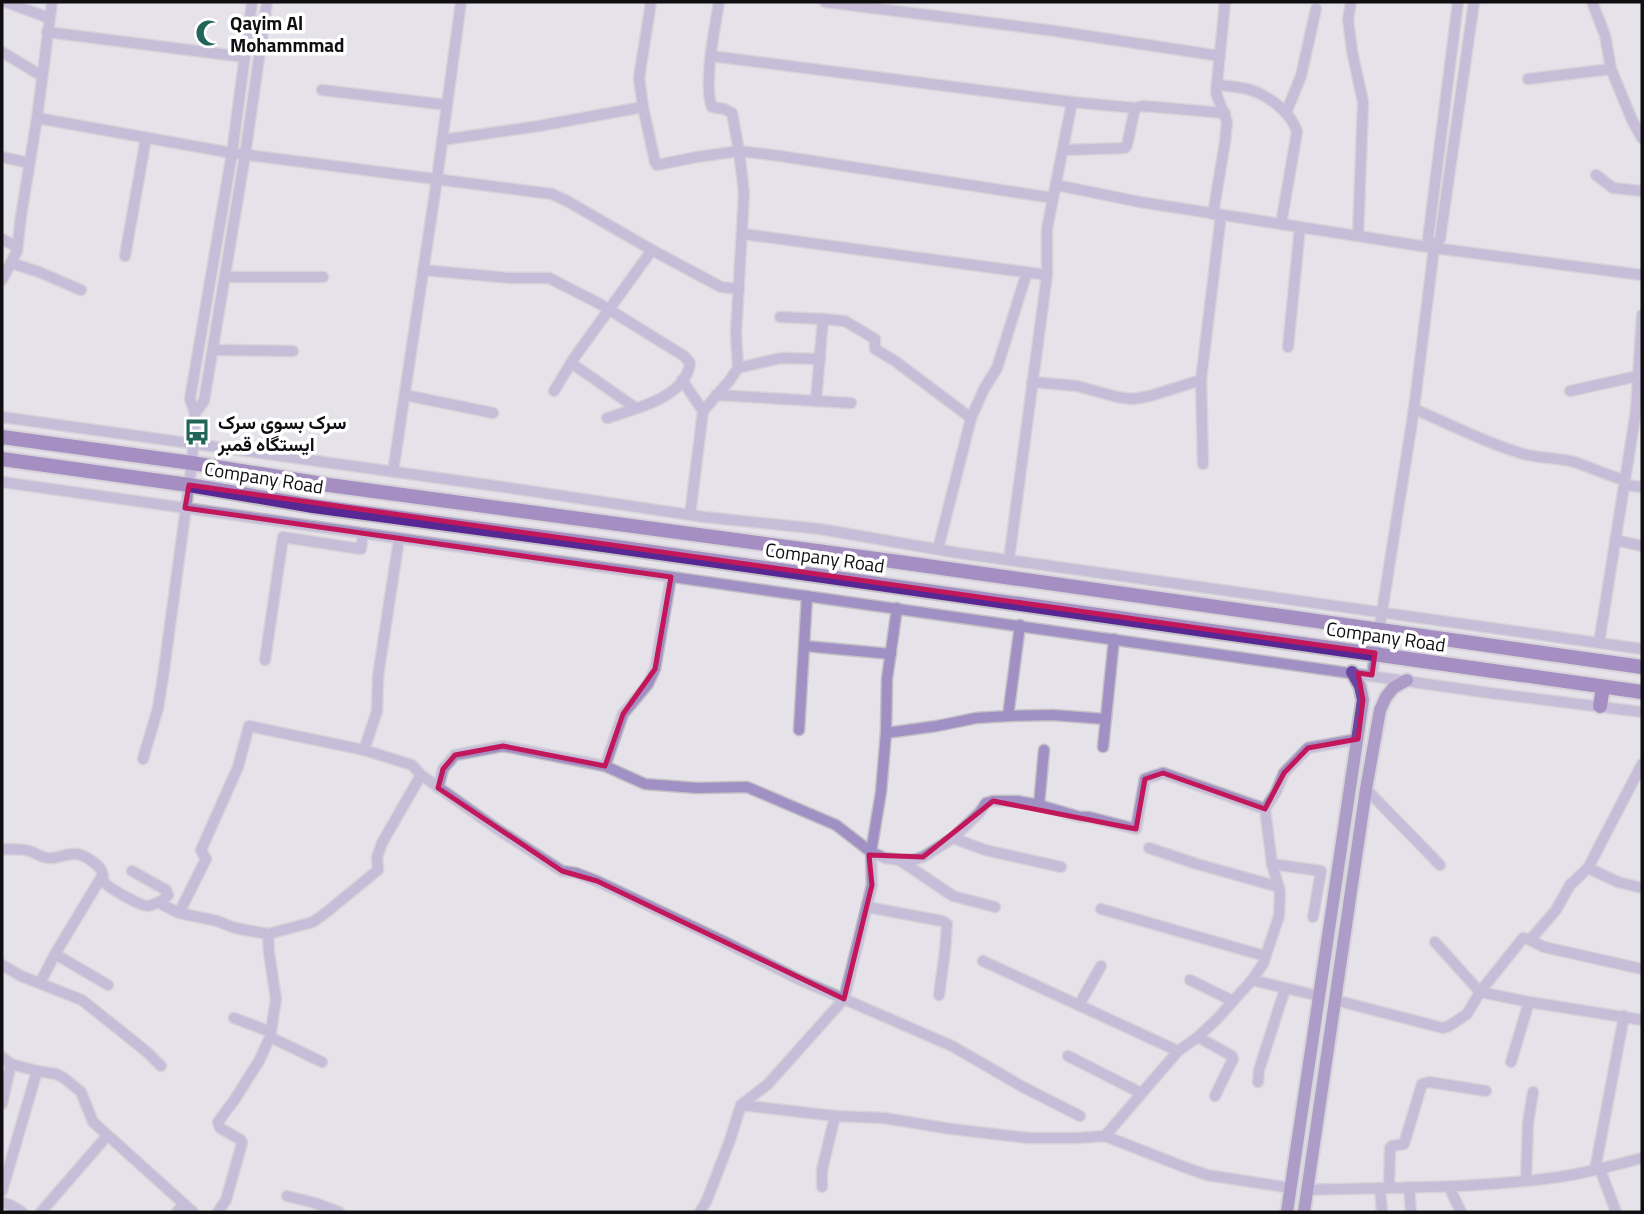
<svg xmlns="http://www.w3.org/2000/svg" width="1644" height="1214" font-family="'Titillium Web',Vazirmatn,sans-serif">
  <style>
    .lines { fill: none; stroke-linecap: round; stroke-linejoin: round }
    .minor-casing { stroke: #c3c1c6; stroke-width: 13 }
    .major-casing { stroke: #c3c1c6; stroke-width: 16 }
    .highway-casing { stroke: #c3c1c6; stroke-width: 18 }
    .minor { stroke: #a090c3; stroke-width: 10 }
    .major { stroke: #6a46a1; stroke-width: 12 }
    .highway { stroke: #572793; stroke-width: 14 }
    .marked { fill: none; stroke: #c2185b; stroke-width: 5; stroke-linejoin: round }
    .labels { text-anchor: middle; dominant-baseline: central; stroke-width: 7; stroke-linejoin: round; paint-order: stroke }
    .poi-label { font-size: 19px; font-weight: bold; fill: #0f0f11; stroke: #fff; text-anchor: start }
    .street-label { font-size: 19px; fill: #0f0f11; stroke: #fff }
  </style>
  <rect width="100%" height="100%" fill="#e5e3e9"/>
  <g class="lines">
    <g class="minor-casing">
      <g id="minor">
        <polyline points="6,2 49,18"/>
        <polyline points="651,2 639,78 643,107 655,162 657,165 697,157 739,151 780,156 1053,198"/>
        <polyline points="825,2 1055,31 1220,56"/>
        <polyline points="1351,2 1348,19 1352,51 1363,102 1358,236"/>
        <polyline points="1592,2 1605,35 1611,69 1632,120 1642,138"/>
        <polyline points="47,32 244,57"/>
        <polyline points="2,52 42,76"/>
        <polyline points="711,56 1072,102 1135,108 1143,106 1225,113"/>
        <polyline points="1528,79 1611,69"/>
        <path d="M1217,85c11,1 24,2 34,5 18,6 41,23 46,42l-16,92"/>
        <polyline points="322,90 447,105"/>
        <polyline points="1286,113 1301,76 1316,9"/>
        <polyline points="37,118 232,153 552,194 567,201 652,250 721,287 739,289"/>
        <polyline points="442,140 539,126 643,107"/>
        <polyline points="1063,150 1125,148 1127,145 1135,108"/>
        <polyline points="2,157 29,163"/>
        <polyline points="1596,175 1613,188 1642,191"/>
        <polyline points="1056,185 1140,202 1434,248 1642,275"/>
        <polyline points="1213,214 1225,142 1227,122 1216,93 1225,2"/>
        <polyline points="743,234 1047,275"/>
        <polyline points="2,239 17,247"/>
        <polyline points="1434,248 1428,239 1458,2"/>
        <polyline points="125,256 146,138"/>
        <polyline points="11,263 39,272 81,290"/>
        <path d="M423,270l88,8h38l51,26 84,52 6,7c-4,35 -56,46 -83,55"/>
        <polyline points="225,277 323,277"/>
        <polyline points="2,280 17,251 21,216 37,118 52,2"/>
        <polyline points="780,317 823,319 845,321 875,339 875,349 895,361 971,418"/>
        <polyline points="1288,347 1300,227"/>
        <polyline points="213,350 293,351"/>
        <polyline points="571,363 636,408"/>
        <polyline points="738,368 781,358 820,359"/>
        <polyline points="682,380 703,411"/>
        <polyline points="1032,382 1077,386 1117,397 1133,399 1150,396 1201,380"/>
        <polyline points="554,391 574,358 652,250"/>
        <polyline points="1570,391 1638,376"/>
        <polyline points="405,395 493,413"/>
        <polyline points="716,395 851,403"/>
        <polyline points="816,401 823,319"/>
        <path d="M1414,409c36,15 69,33 106,44 18,6 36,4 54,9 17,5 33,14 51,18"/>
        <polyline points="195,413 204,401 245,155 267,2"/>
        <polyline points="2,417 503,487 704,517 820,529 958,553 1642,649"/>
        <polyline points="1203,464 1201,380 1221,215"/>
        <polyline points="393,472 437,179 461,2"/>
        <polyline points="2,482 1490,693 1642,712"/>
        <polyline points="1624,485 1642,487"/>
        <path d="M690,515l13,-104 27,-31 8,-12 -2,-35 8,-140 -5,-42 -7,-38 -8,-4 -12,-2c-9,-22 3,-80 7,-105"/>
        <polyline points="1615,540 1642,546"/>
        <polyline points="938,549 971,418 984,389 997,368 1027,272"/>
        <polyline points="1009,559 1047,275 1047,229 1072,102"/>
        <polyline points="1599,643 1636,411 1642,315"/>
        <polyline points="805,646 891,654"/>
        <polyline points="265,660 283,537 361,549 363,534"/>
        <polyline points="1372,675 1414,409 1434,248 1440,239 1474,2"/>
        <polyline points="1008,716 1052,715 1106,719"/>
        <polyline points="799,730 807,596"/>
        <polyline points="886,733 937,726 976,718 1008,716 1020,625"/>
        <polyline points="1103,747 1114,639"/>
        <polyline points="364,750 377,711 378,676 399,539"/>
        <polyline points="143,759 158,708 163,677 192,463 195,413 190,399 232,153 252,2"/>
        <polyline points="605,766 623,714 648,684 655,669 671,577"/>
        <polyline points="421,775 497,829 562,871 576,873 597,881 723,941 798,979 952,1046 1023,1087 1080,1116"/>
        <polyline points="438,788 443,769 455,755 503,746 605,766 645,784 697,788 747,787 836,825 871,852 885,858 900,860 913,860 923,857 953,838 980,812 986,803 993,801 1017,801 1039,805 1080,817 1089,817 1136,829 1145,779 1163,773 1265,809"/>
        <polyline points="1366,789 1440,865"/>
        <polyline points="1039,805 1044,750"/>
        <polyline points="953,838 985,850 1061,867"/>
        <polyline points="1149,848 1197,864 1279,887"/>
        <path d="M2,849c9,1 18,-1 27,2 7,2 13,7 20,7 11,1 19,-7 32,-3 8,3 18,10 21,17 3,8 -2,4 3,11 4,5 35,23 43,23 5,-1 11,-4 15,-6"/>
        <polyline points="901,861 953,896 995,907"/>
        <polyline points="1272,864 1321,871 1313,917"/>
        <polyline points="1588,868 1618,882 1642,888"/>
        <polyline points="132,871 166,890 168,895 163,900 163,905 179,913 217,921 235,928 268,934 313,922 323,915 378,870 377,857 382,843 421,775 412,765 364,750 249,726 238,767 201,850 206,859 179,913"/>
        <polyline points="867,907 942,921 947,924 945,951 939,995"/>
        <polyline points="1101,909 1265,956"/>
        <polyline points="1530,940 1556,910 1570,885 1588,868 1642,764"/>
        <polyline points="1435,942 1480,992 1529,1002 1642,1020"/>
        <polyline points="55,954 108,985"/>
        <polyline points="983,961 1178,1051"/>
        <polyline points="2,965 21,976 82,1000 147,1052 161,1066"/>
        <polyline points="1190,980 1233,1001"/>
        <polyline points="1252,980 1319,996"/>
        <polyline points="40,983 55,954 102,876"/>
        <polyline points="1335,1000 1443,1028 1449,1026 1467,1014 1480,992 1523,938 1530,940 1544,947 1642,969"/>
        <polyline points="1079,1005 1101,966"/>
        <polyline points="234,1018 271,1032"/>
        <polyline points="270,1037 322,1062"/>
        <polyline points="1198,1037 1232,1056 1233,1059 1215,1096"/>
        <polyline points="1068,1056 1141,1093"/>
        <polyline points="2,1057 11,1064 37,1071 56,1074 64,1078 81,1092 93,1122 193,1212"/>
        <polyline points="1511,1062 1529,1002"/>
        <polyline points="1258,1082 1259,1070 1285,989"/>
        <polyline points="2,1104 11,1064"/>
        <polyline points="741,1105 835,1116 884,1118 951,1129 1029,1138 1078,1138 1105,1136 1184,1167 1207,1175 1291,1188"/>
        <polyline points="1105,1136 1178,1051 1198,1037 1217,1019 1252,980 1263,964 1279,916 1280,892 1272,864 1265,809 1276,792 1284,773 1308,748 1358,739"/>
        <polyline points="1600,1169 1616,1212"/>
        <polyline points="1595,1170 1624,1016"/>
        <polyline points="1526,1181 1528,1123 1533,1092"/>
        <polyline points="822,1187 822,1170 835,1116"/>
        <polyline points="1409,1187 1411,1212"/>
        <polyline points="1449,1187 1461,1212"/>
        <polyline points="1380,1188 1382,1212"/>
        <polyline points="1389,1188 1390,1148 1392,1146 1404,1144 1422,1084 1429,1082 1486,1091"/>
        <path d="M1308,1190c83,-3 168,-1 251,-13 28,-4 56,-12 83,-19"/>
        <polyline points="2,1191 37,1071"/>
        <polyline points="287,1196 315,1203 339,1212"/>
        <polyline points="2,1202 12,1206 22,1212"/>
        <polyline points="41,1212 107,1136"/>
        <polyline points="177,1212 184,1204"/>
        <polyline points="218,1212 226,1200 242,1143 241,1140 220,1128 218,1122 235,1099 259,1061 270,1037 276,999 269,953 268,934"/>
        <polyline points="700,1212 707,1200 730,1140 741,1105 768,1084 844,999 872,885 871,852 881,792 886,733 887,679 897,608"/>
      </g>
    </g>
    <g class="major-casing">
      <g id="major">
        <polyline points="1287,1212 1363,700 1360,686 1352,672"/>
        <polyline points="1304,1212 1366,789 1380,710 1386,697 1393,688 1407,680"/>
      </g>
    </g>
    <g class="highway-casing">
      <g id="highway">
        <polyline points="2,437 192,463 329,485 899,562 1642,667"/>
        <polyline points="2,459 189,485 313,506 603,545 1642,692"/>
        <polyline points="1600,706 1603,687"/>
      </g>
    </g>
    <use href="#minor" class="minor"/>
    <use href="#major" class="major"/>
    <use href="#highway" class="highway"/>
  </g>
  <path d="M0 0H1644V1214H0ZM189,485l1186,168 -3,22 -14,-2 5,27 -5,39 -50,9 -24,25 -19,36 -102,-36 -18,6 -9,50 -143,-28 -70,56 -54,-2 3,30 -28,114 -247,-118 -35,-10 -124,-83 5,-19 12,-14 48,-9 102,20 18,-52 32,-45 16,-92 -486,-69z" fill="#e5e3e9" fill-opacity=".55" fill-rule="evenodd"/>
  <path class="marked" d="M189,485l1186,168 -3,22 -14,-2 5,27 -5,39 -50,9 -24,25 -19,36 -102,-36 -18,6 -9,50 -143,-28 -70,56 -54,-2 3,30 -28,114 -247,-118 -35,-10 -124,-83 5,-19 12,-14 48,-9 102,20 18,-52 32,-45 16,-92 -486,-69z"/>
  <defs>
    <g id="mosque-bare" transform="scale(2.1)"><path d="M3.5-4.9A6 6 0 1 0 3.5 4.9A5 5 0 1 1 3.5-4.9Z" fill="#206557" stroke="#fff" stroke-width="2.5" paint-order="stroke"/></g>
    <g id="bus-bare" transform="scale(2.1)"><path d="M-5-6H5V4H4V6H2V4H-2V6H-4V4H-5ZM-3.5-4V0h7V-4ZM-3.5 1.2v1.5H-2V1.2ZM2 1.2v1.5H3.5V1.2Z" fill="#206557" stroke="#fff" stroke-width="2.5" paint-order="stroke"/></g>
  </defs>
  <g fill-rule="evenodd">
    <use href="#mosque-bare" x="209" y="33"/>
    <use href="#bus-bare" x="197" y="432"/>
  </g>
  <g class="labels">
    <g class="poi-label">
      <text x="230" y="22">Qayim Al<tspan x="230" dy="22">Mohammmad</tspan></text>
      <text x="218" y="421">سرک بسوی سرک<tspan x="218" dy="22">ایستگاه قمبر</tspan></text>
    </g>
    <g class="street-label">
      <text transform="translate(264 477) rotate(9)">Company Road</text>
      <text transform="translate(825 557) rotate(8)">Company Road</text>
      <text transform="translate(1386 636) rotate(8)">Company Road</text>
    </g>
  </g>
  <rect width="1644" height="1214" fill="none" stroke="#0f0f11" stroke-width="7"/>
</svg>
